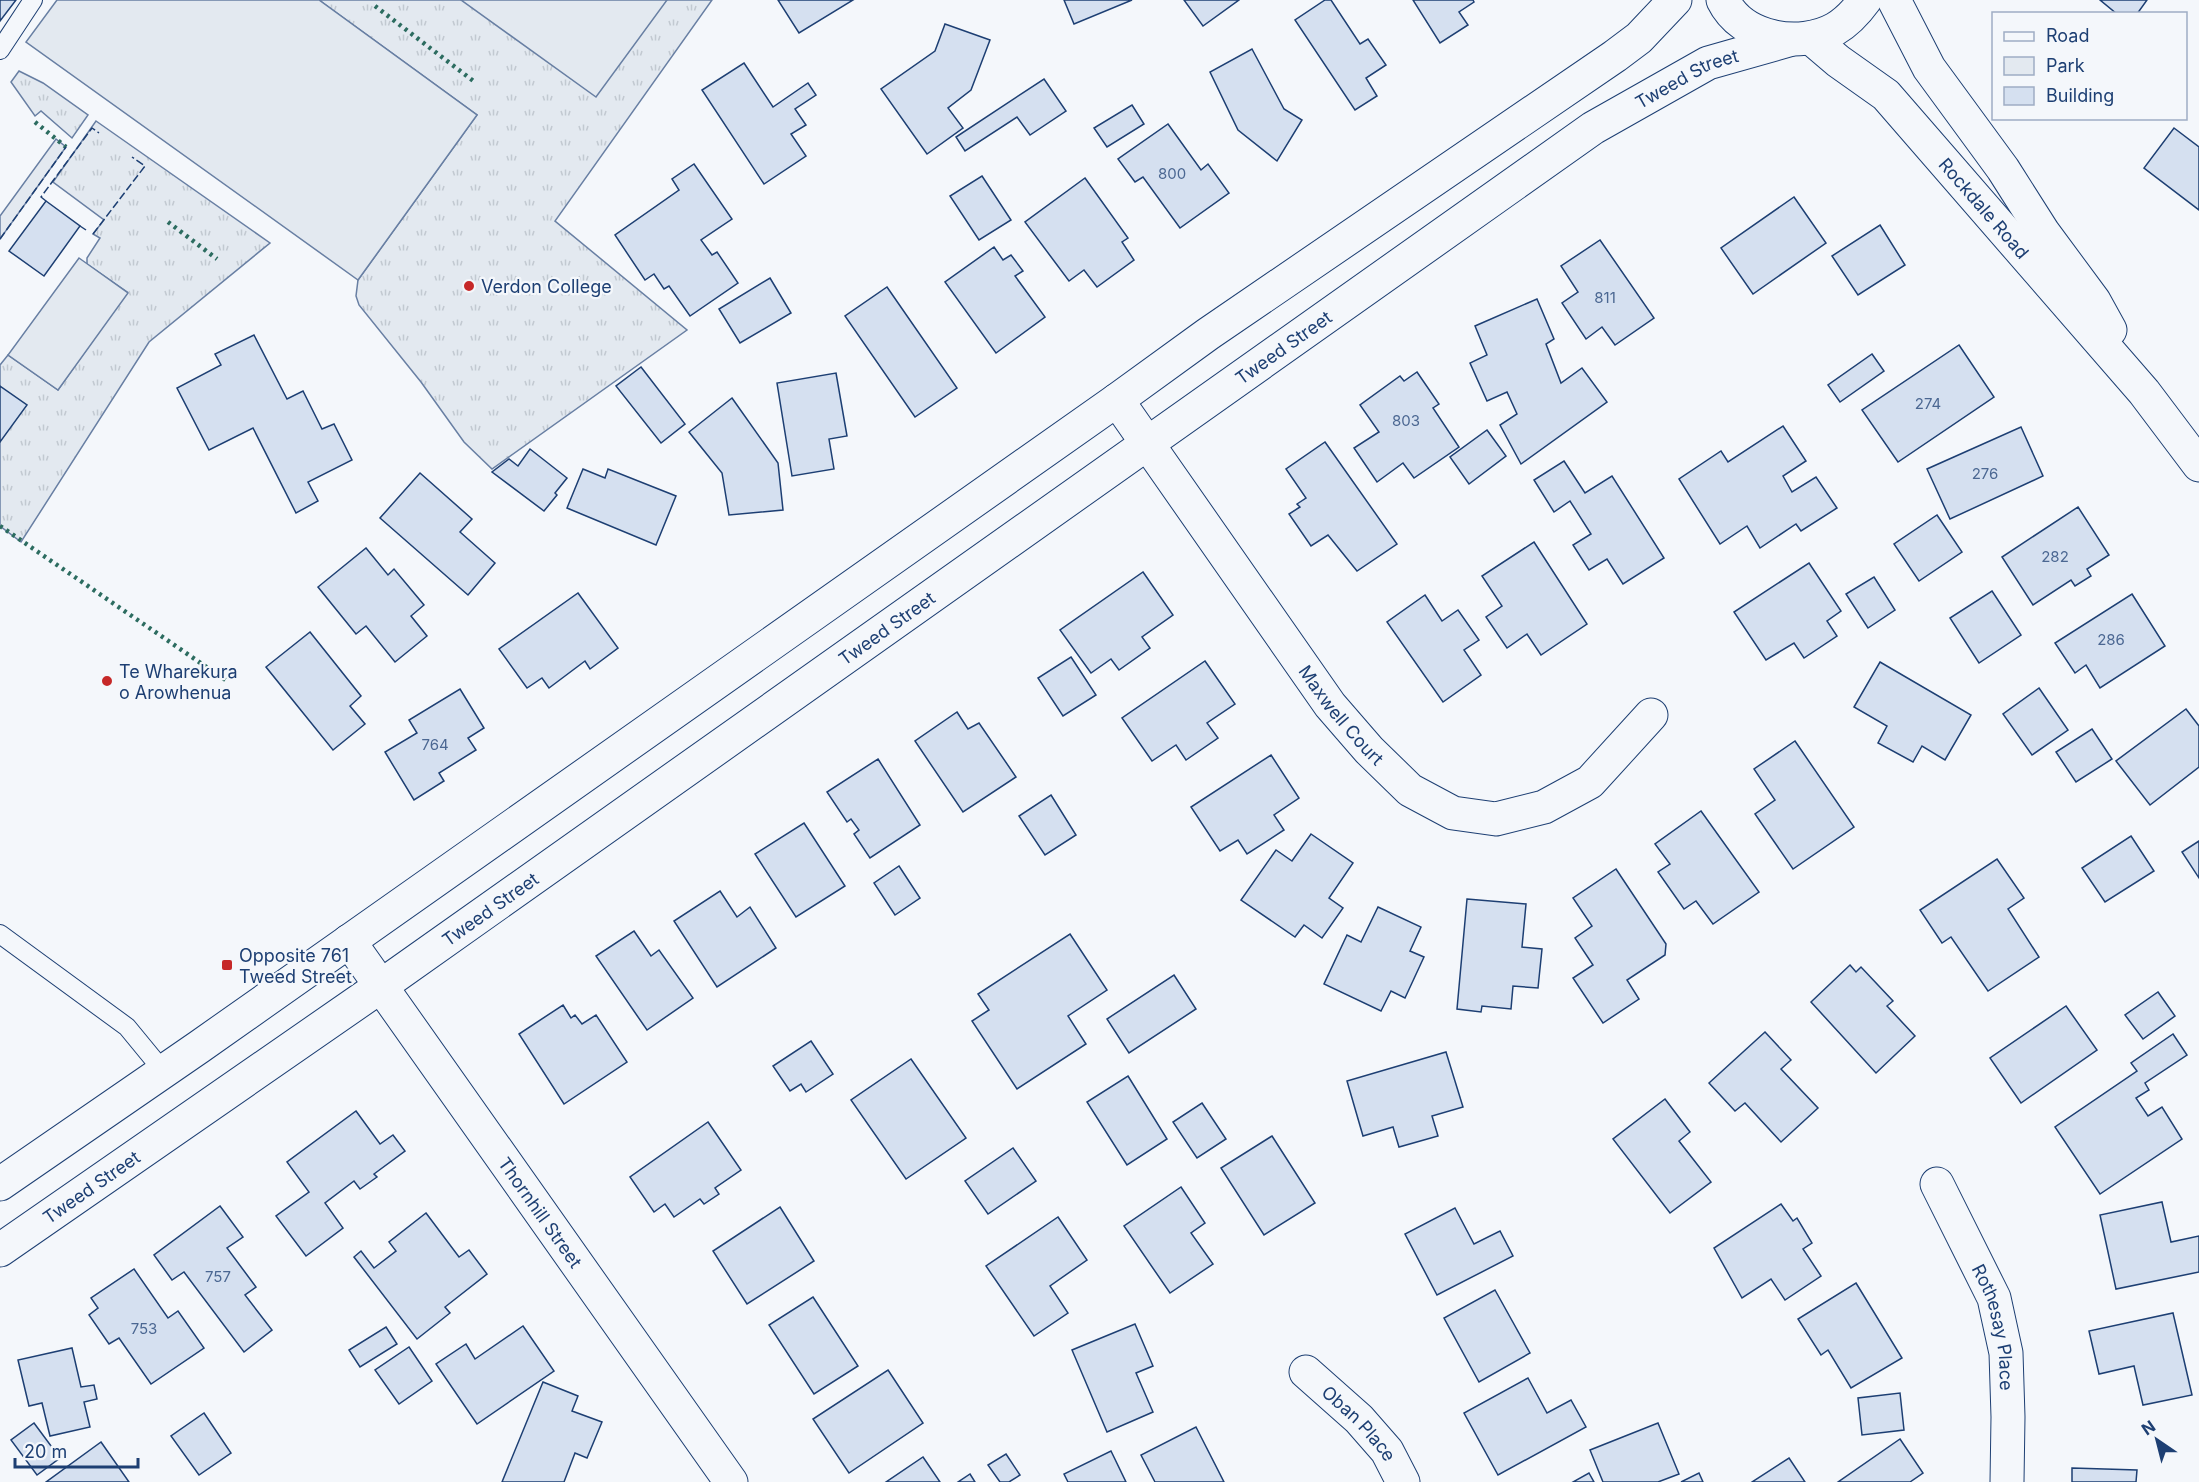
<svg xmlns="http://www.w3.org/2000/svg" width="2199" height="1482" font-family="Inter,sans-serif">
  <style>
    .grass { fill: url(#grass-tufts); stroke: #687fa3; stroke-width: 1.5 }
    .green { fill: #e3e9f0; stroke: #687fa3; stroke-width: 1.5 }
    .building { fill: #d5e0f0; stroke: #1d3f73; stroke-width: 1.5 }
    .lines { fill: none; stroke-linecap: round; stroke-linejoin: round }
    .lane-casing { stroke: #1d3f73; stroke-width: 20 }
    .street-casing { stroke: #1d3f73; stroke-width: 35 }
    .secondary-casing { stroke: #1d3f73; stroke-width: 35 }
    .lane { stroke: #f4f7fb; stroke-width: 18 }
    .street { stroke: #f4f7fb; stroke-width: 33 }
    .secondary { stroke: #f4f7fb; stroke-width: 33 }
    .hedge { stroke: #2c6c60; stroke-width: 4.5; stroke-dasharray: 3 4.5; stroke-linecap: butt }
    .fence { stroke: #1d3f73; stroke-width: 1.5; stroke-dasharray: 8 3; stroke-linecap: butt }
    .poi-dot { fill: #c62828; stroke: #f4f7fb; stroke-width: 2 }
    .labels { text-anchor: middle; dominant-baseline: central; stroke-width: 4.5; stroke-linejoin: round; paint-order: stroke }
    .number-label { font-size: 15px; fill: #4b6792 }
    .street-label { font-size: 18px; fill: #1d3f73; stroke: #f4f7fb }
    .poi-label { font-size: 18px; fill: #1d3f73; stroke: #f4f7fb; text-anchor: start }
  </style>
  <defs>
    <pattern id="grass-tufts" width="24" height="20" patternUnits="userSpaceOnUse" patternTransform="scale(1.5)"><rect width="24" height="20" fill="#e3e9f0"/><path d="M3 7l-1-3M5 7V3M7 7l1-3M15 17l-1-3M17 17v-4M19 17l1-3" fill="none" stroke="#c2c9d1"/></pattern>
  </defs>
  <rect width="100%" height="100%" fill="#f4f7fb"/>
  <g class="grass">
    <polygon points="319,0 712,0 555,221 687,330 492,469 464,442 421,382 359,305 356,296 358,280 477,115"/>
    <polygon points="19,71 43,83 88,115 72,138 41,111 35,116 11,82"/>
    <polygon points="96,121 270,243 149,342 21,542 0,526 0,365 8,355 58,390 127,292 87,264 87,258 100,238 93,234 104,220 53,182"/>
  </g>
  <g class="green">
    <polygon points="57,0 319,0 477,115 358,280 26,42"/>
    <polygon points="461,0 667,0 596,97"/>
    <polygon points="56,139 66,147 0,239 0,216"/>
    <polygon points="79,258 128,293 58,390 8,355"/>
  </g>
  <g class="building">
    <polygon points="0,0 16,0 0,21"/>
    <polygon points="778,0 853,0 799,33"/>
    <polygon points="1064,0 1132,0 1074,24"/>
    <polygon points="1184,0 1239,0 1203,26"/>
    <polygon points="1325,0 1331,0 1360,44 1368,39 1386,65 1366,78 1377,96 1355,110 1295,20"/>
    <polygon points="1413,0 1473,0 1474,2 1459,12 1468,25 1440,43"/>
    <polygon points="2100,0 2147,0 2137,14 2117,14"/>
    <polygon points="945,24 990,40 971,90 948,108 963,128 927,154 881,89 935,51"/>
    <polygon points="1252,49 1284,109 1302,120 1277,161 1238,130 1210,72"/>
    <polygon points="744,63 773,107 808,83 816,95 795,109 806,125 791,134 806,156 764,184 702,90"/>
    <polygon points="1044,79 1066,111 1030,135 1017,117 965,151 956,137"/>
    <polygon points="1132,105 1144,124 1107,147 1094,128"/>
    <polygon points="1168,124 1201,170 1208,164 1229,193 1180,228 1143,177 1135,182 1118,159"/>
    <polygon points="2174,128 2199,147 2199,210 2144,168"/>
    <polygon points="694,164 732,219 701,240 712,255 717,252 738,283 690,316 669,286 664,289 654,274 645,280 615,235 679,190 672,179"/>
    <polygon points="982,176 1011,220 979,240 950,196"/>
    <polygon points="1085,178 1128,238 1122,242 1134,260 1097,287 1084,270 1069,281 1025,222"/>
    <polygon points="1794,197 1826,243 1753,294 1721,248"/>
    <polygon points="46,201 80,226 44,276 9,251"/>
    <polygon points="1880,225 1905,265 1858,295 1832,256"/>
    <polygon points="1600,240 1654,318 1615,345 1602,327 1586,339 1562,303 1578,292 1561,266"/>
    <polygon points="994,247 1003,260 1011,255 1023,271 1015,276 1045,317 996,353 945,282"/>
    <polygon points="770,278 791,313 740,343 719,309"/>
    <polygon points="887,287 957,388 915,417 845,316"/>
    <polygon points="1537,299 1554,339 1546,344 1561,383 1582,368 1607,402 1521,464 1500,425 1517,414 1507,392 1487,401 1470,363 1487,355 1475,326"/>
    <polygon points="254,335 287,399 303,391 322,429 334,424 352,460 308,482 318,501 296,513 253,428 209,450 177,388 221,365 215,354"/>
    <polygon points="1959,345 1994,397 1898,462 1862,410"/>
    <polygon points="1872,354 1884,371 1840,402 1828,385"/>
    <polygon points="641,367 685,424 661,443 616,386"/>
    <polygon points="1417,372 1439,404 1433,408 1459,447 1414,478 1403,463 1377,482 1354,448 1379,432 1360,405 1400,376 1404,381"/>
    <polygon points="836,373 847,436 829,439 834,469 792,476 777,383"/>
    <polygon points="0,386 27,405 0,442"/>
    <polygon points="732,398 778,463 783,510 729,515 722,473 689,432"/>
    <polygon points="1783,426 1806,461 1783,476 1792,492 1816,477 1837,508 1801,531 1796,524 1760,548 1747,526 1720,544 1679,479 1721,451 1728,462"/>
    <polygon points="2021,427 2043,476 1950,519 1927,469"/>
    <polygon points="1487,430 1506,456 1469,484 1450,457"/>
    <polygon points="1325,442 1397,544 1357,571 1328,535 1311,546 1289,514 1300,507 1297,504 1306,498 1286,469"/>
    <polygon points="530,449 567,478 555,493 557,495 544,511 492,472 509,459 518,466"/>
    <polygon points="1564,461 1585,493 1612,476 1664,558 1623,584 1607,559 1589,570 1573,545 1591,534 1570,501 1554,512 1534,480"/>
    <polygon points="583,469 605,478 608,469 676,496 656,545 567,508"/>
    <polygon points="420,473 472,519 460,532 495,563 468,595 380,518"/>
    <polygon points="2078,507 2109,555 2087,569 2091,576 2075,586 2071,580 2033,605 2002,557"/>
    <polygon points="1937,515 1962,552 1919,581 1894,544"/>
    <polygon points="1534,542 1587,624 1541,655 1527,634 1507,648 1486,617 1502,606 1482,576"/>
    <polygon points="366,548 388,575 394,569 424,605 411,616 427,636 395,662 366,626 356,634 318,587"/>
    <polygon points="1809,563 1841,611 1827,621 1837,636 1804,658 1794,643 1766,660 1734,612"/>
    <polygon points="1143,572 1173,615 1142,637 1150,648 1119,670 1111,659 1091,673 1060,630"/>
    <polygon points="1874,577 1895,610 1868,628 1846,594"/>
    <polygon points="1992,591 2021,635 1979,663 1950,618"/>
    <polygon points="578,593 618,648 590,669 585,661 549,688 542,678 527,688 499,649"/>
    <polygon points="2132,594 2165,646 2100,688 2086,665 2075,673 2055,643"/>
    <polygon points="1425,595 1442,621 1458,610 1479,640 1464,650 1481,675 1443,702 1387,622"/>
    <polygon points="310,632 361,696 350,706 365,724 333,750 266,667"/>
    <polygon points="1071,657 1096,695 1063,716 1038,678"/>
    <polygon points="1205,661 1235,704 1207,723 1218,738 1186,760 1176,745 1152,761 1122,718"/>
    <polygon points="1880,662 1971,715 1945,760 1922,746 1913,762 1878,743 1887,726 1854,707"/>
    <polygon points="2039,688 2068,730 2032,755 2003,714"/>
    <polygon points="460,689 484,728 468,738 476,750 439,773 444,781 414,800 385,752 417,733 409,720"/>
    <polygon points="2186,709 2199,726 2199,767 2150,805 2116,761"/>
    <polygon points="957,712 968,729 979,723 1016,777 963,812 915,741"/>
    <polygon points="2092,729 2112,759 2076,782 2056,752"/>
    <polygon points="1795,741 1854,827 1793,869 1755,814 1775,800 1754,769"/>
    <polygon points="1271,755 1299,798 1274,815 1284,830 1247,854 1238,840 1220,851 1191,807"/>
    <polygon points="878,759 920,825 870,858 854,834 859,830 851,819 847,822 827,792"/>
    <polygon points="1051,795 1076,835 1045,855 1019,816"/>
    <polygon points="1701,811 1759,892 1713,924 1696,901 1684,909 1658,872 1670,864 1655,844"/>
    <polygon points="804,823 845,886 796,917 755,854"/>
    <polygon points="1311,834 1353,863 1329,898 1343,908 1322,938 1304,925 1295,937 1241,900 1276,850 1292,861"/>
    <polygon points="2131,836 2154,871 2105,902 2082,868"/>
    <polygon points="2199,841 2199,878 2182,852"/>
    <polygon points="1997,859 2024,898 2008,909 2039,957 1988,991 1951,937 1942,943 1920,910"/>
    <polygon points="899,866 920,898 895,915 874,883"/>
    <polygon points="1616,869 1666,944 1665,955 1627,980 1639,999 1603,1023 1573,978 1593,965 1575,938 1592,926 1573,898"/>
    <polygon points="720,891 737,917 750,907 776,948 717,987 674,921"/>
    <polygon points="1467,899 1526,904 1522,947 1542,949 1538,988 1513,986 1511,1009 1482,1006 1481,1012 1457,1009"/>
    <polygon points="1378,907 1421,927 1410,951 1424,957 1405,998 1391,991 1381,1011 1324,984 1347,935 1361,942"/>
    <polygon points="634,931 651,956 659,950 693,998 647,1030 596,956"/>
    <polygon points="1070,934 1107,990 1068,1016 1086,1044 1017,1089 972,1021 989,1010 978,994"/>
    <polygon points="1850,965 1856,972 1861,967 1893,1001 1887,1006 1915,1036 1876,1073 1811,1002"/>
    <polygon points="1174,975 1196,1009 1129,1053 1107,1019"/>
    <polygon points="2158,992 2175,1016 2143,1039 2125,1015"/>
    <polygon points="563,1005 571,1018 575,1015 582,1024 596,1015 627,1062 564,1104 519,1034"/>
    <polygon points="2066,1006 2097,1050 2021,1103 1990,1058"/>
    <polygon points="1765,1032 1791,1060 1781,1069 1818,1108 1781,1142 1745,1103 1735,1111 1709,1083"/>
    <polygon points="2173,1034 2187,1055 2145,1083 2149,1090 2136,1098 2148,1116 2162,1107 2182,1139 2100,1194 2055,1127 2137,1071 2131,1063"/>
    <polygon points="811,1041 833,1074 806,1092 801,1084 790,1091 773,1066"/>
    <polygon points="1446,1052 1463,1107 1432,1116 1438,1136 1399,1147 1393,1127 1363,1136 1347,1081"/>
    <polygon points="911,1059 966,1138 906,1179 851,1100"/>
    <polygon points="1128,1076 1167,1139 1127,1165 1087,1102"/>
    <polygon points="1665,1099 1690,1132 1679,1141 1711,1182 1670,1213 1613,1139"/>
    <polygon points="1202,1103 1226,1139 1197,1158 1173,1122"/>
    <polygon points="356,1111 380,1144 393,1135 405,1151 374,1174 377,1177 360,1189 354,1181 325,1203 343,1228 306,1256 276,1216 309,1192 287,1162"/>
    <polygon points="708,1122 741,1170 715,1188 719,1194 704,1204 700,1199 674,1217 665,1204 654,1212 630,1177"/>
    <polygon points="1272,1136 1315,1203 1264,1235 1221,1168"/>
    <polygon points="1013,1148 1036,1181 988,1214 965,1181"/>
    <polygon points="1181,1187 1205,1223 1191,1233 1213,1264 1170,1293 1124,1226"/>
    <polygon points="2162,1202 2171,1242 2199,1236 2199,1272 2116,1289 2100,1215"/>
    <polygon points="1781,1204 1793,1221 1797,1218 1812,1243 1803,1249 1821,1276 1785,1300 1771,1279 1742,1298 1714,1248"/>
    <polygon points="220,1206 243,1237 227,1248 256,1287 245,1295 272,1330 244,1352 184,1272 172,1280 154,1255"/>
    <polygon points="780,1207 814,1261 747,1304 713,1251"/>
    <polygon points="1455,1208 1474,1244 1500,1231 1513,1256 1437,1295 1405,1234"/>
    <polygon points="426,1213 459,1257 469,1250 487,1274 445,1307 450,1313 417,1339 354,1257 361,1251 374,1268 396,1251 389,1242"/>
    <polygon points="1058,1217 1087,1260 1050,1286 1068,1313 1034,1336 986,1266"/>
    <polygon points="134,1269 168,1318 178,1311 204,1348 151,1384 119,1338 109,1344 89,1315 98,1308 91,1298"/>
    <polygon points="1856,1283 1902,1358 1851,1388 1828,1350 1821,1355 1798,1319"/>
    <polygon points="1495,1290 1530,1353 1479,1382 1444,1318"/>
    <polygon points="813,1297 858,1366 814,1394 769,1325"/>
    <polygon points="2173,1313 2192,1395 2143,1405 2134,1366 2099,1374 2089,1331"/>
    <polygon points="1135,1324 1153,1366 1136,1373 1153,1412 1107,1432 1072,1350"/>
    <polygon points="523,1326 554,1371 477,1424 436,1364 466,1344 475,1359"/>
    <polygon points="386,1327 397,1344 360,1367 349,1350"/>
    <polygon points="409,1347 432,1381 399,1404 375,1370"/>
    <polygon points="72,1348 81,1387 94,1385 97,1399 84,1402 90,1427 50,1436 42,1403 29,1406 18,1360"/>
    <polygon points="888,1370 923,1423 849,1473 813,1419"/>
    <polygon points="1528,1378 1547,1413 1571,1400 1586,1427 1498,1475 1464,1413"/>
    <polygon points="543,1382 578,1396 572,1411 602,1422 587,1458 575,1453 564,1482 502,1482"/>
    <polygon points="1900,1393 1904,1430 1862,1435 1858,1398"/>
    <polygon points="204,1413 231,1453 199,1475 171,1436"/>
    <polygon points="34,1423 60,1458 37,1475 11,1440"/>
    <polygon points="1658,1423 1679,1474 1658,1482 1603,1482 1590,1450"/>
    <polygon points="1196,1427 1224,1482 1155,1482 1141,1455"/>
    <polygon points="1900,1439 1923,1473 1910,1482 1838,1482"/>
    <polygon points="101,1442 129,1482 46,1482"/>
    <polygon points="1111,1451 1126,1482 1068,1482 1064,1474"/>
    <polygon points="1006,1454 1020,1475 1009,1482 1000,1482 988,1465"/>
    <polygon points="923,1457 940,1482 886,1482"/>
    <polygon points="1789,1458 1805,1482 1752,1482"/>
    <polygon points="2072,1468 2137,1470 2136,1482 2072,1482"/>
    <polygon points="1589,1473 1594,1482 1573,1482"/>
    <polygon points="1699,1473 1703,1482 1681,1482"/>
    <polygon points="970,1474 975,1482 958,1482"/>
  </g>
  <g class="lines">
    <g class="lane-casing">
      <g id="lane">
        <polyline points="0,50 33,0"/>
        <polyline points="0,934 127,1027 164,1072"/>
      </g>
    </g>
    <g class="street-casing">
      <g id="street">
        <path id="s1" d="M1117,400l213,305 39,45 41,40 43,23 43,6 48,-12 46,-25 61,-67"/>
        <path id="s2" d="M349,941l382,541"/>
        <path id="s3" d="M1937,1184l57,114 12,55 2,64 -1,65"/>
        <path id="s4" d="M1306,1372l53,47 28,32 16,31"/>
      </g>
    </g>
    <g class="secondary-casing">
      <g id="secondary">
        <path d="M1723,0c19,39 76,49 112,29 12,-7 22,-18 30,-29"/>
        <polyline points="1894,0 1929,68 2003,169 2043,232 2094,301 2110,330"/>
        <path id="s5" d="M1811,38l27,23 48,34 258,297 55,73"/>
        <polyline points="0,1184 199,1047 1117,400 1208,334 1615,56 1639,38 1675,0"/>
        <path id="s6" d="M0,1250l381,-264 1212,-858 115,-65 81,-23"/>
      </g>
    </g>
    <use href="#lane" class="lane"/>
    <use href="#street" class="street"/>
    <use href="#secondary" class="secondary"/>
    <g class="hedge">
      <polyline points="375,6 476,83"/>
      <polyline points="35,122 66,147"/>
      <polyline points="168,222 217,259"/>
      <polyline points="0,526 227,681"/>
    </g>
    <g class="fence">
      <polyline points="46,201 41,197 92,128 99,133"/>
      <polyline points="80,226 86,230"/>
      <polyline points="93,234 145,166 132,157"/>
      <polyline points="0,239 66,147"/>
    </g>
  </g>
  <g class="poi-dot">
    <circle cx="469" cy="286" r="6"/>
    <circle cx="107" cy="681" r="6"/>
    <rect x="221" y="959" width="12" height="12" rx="3"/>
  </g>
  <g class="labels">
    <g class="number-label">
      <text x="1172" y="173">800</text>
      <text x="1605" y="297">811</text>
      <text x="1928" y="403">274</text>
      <text x="1406" y="420">803</text>
      <text x="1985" y="473">276</text>
      <text x="2055" y="556">282</text>
      <text x="2111" y="639">286</text>
      <text x="435" y="744">764</text>
      <text x="218" y="1276">757</text>
      <text x="144" y="1328">753</text>
    </g>
    <g class="street-label">
      <text stroke="none"><textPath href="#s6" startOffset="2055">Tweed Street</textPath></text>
      <text stroke="none"><textPath href="#s5" startOffset="244">Rockdale Road</textPath></text>
      <text stroke="none"><textPath href="#s6" startOffset="1569">Tweed Street</textPath></text>
      <text stroke="none"><textPath href="#s6" startOffset="1083">Tweed Street</textPath></text>
      <text stroke="none"><textPath href="#s1" startOffset="387">Maxwell Court</textPath></text>
      <text stroke="none"><textPath href="#s6" startOffset="597">Tweed Street</textPath></text>
      <text stroke="none"><textPath href="#s6" startOffset="111">Tweed Street</textPath></text>
      <text stroke="none"><textPath href="#s2" startOffset="332">Thornhill Street</textPath></text>
      <text stroke="none"><textPath href="#s3" startOffset="156">Rothesay Place</textPath></text>
      <text stroke="none"><textPath href="#s4" startOffset="74">Oban Place</textPath></text>
    </g>
    <g class="poi-label">
      <text x="481" y="286">Verdon College</text>
      <text x="119" y="671">Te Wharekura<tspan x="119" dy="21">o Arowhenua</tspan></text>
      <text x="239" y="955">Opposite 761<tspan x="239" dy="21">Tweed Street</tspan></text>
    </g>
  </g>
  <rect x="1992" y="12" width="195" height="108" fill="#f4f7fb" stroke="#9eadc5" stroke-width="1.5"/>
  <rect x="2004" y="32" width="30" height="9" fill="#f4f7fb" stroke="#9eadc5" stroke-width="1.5"/>
  <text x="2046" y="42" font-size="18" fill="#1d3f73">Road</text>
  <rect x="2004" y="57" width="30" height="18" fill="#e3e9f0" stroke="#9eadc5" stroke-width="1.5"/>
  <text x="2046" y="72" font-size="18" fill="#1d3f73">Park</text>
  <rect x="2004" y="87" width="30" height="18" fill="#d5e0f0" stroke="#9eadc5" stroke-width="1.5"/>
  <text x="2046" y="102" font-size="18" fill="#1d3f73">Building</text>
  <g transform="translate(2157 1440) rotate(325)" stroke="#f4f7fb" stroke-width="4.5" paint-order="stroke">
  <path d="M0-4.5L10 22L0 15L-10 22Z" fill="#1d3f73"/>
  <text y="-9" font-size="16" font-weight="bold" text-anchor="middle" fill="#1d3f73">N</text>
  </g>
  <path d="M15 1458v9h123v-9" fill="none" stroke="#1d3f73" stroke-width="3"/>
  <text x="24" y="1458" font-size="18" fill="#1d3f73" stroke="#f4f7fb" stroke-width="4.5" paint-order="stroke">20 m</text>
</svg>
